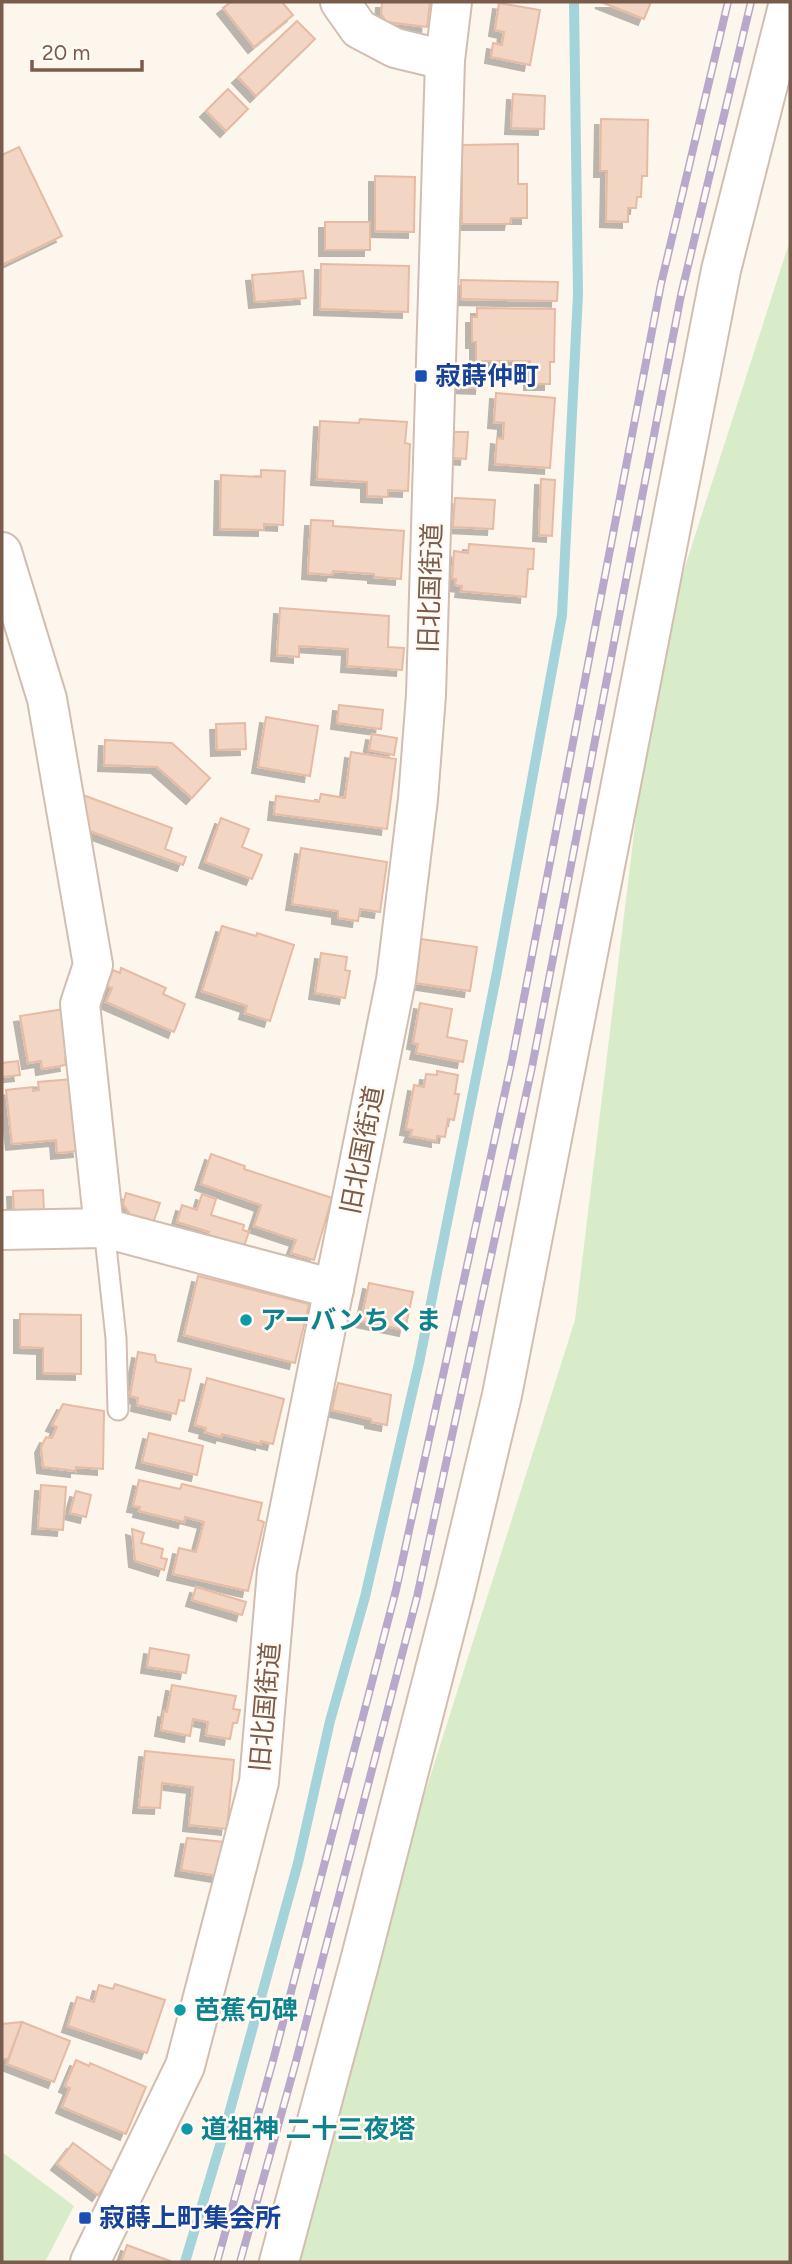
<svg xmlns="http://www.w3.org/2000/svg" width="792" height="2264" font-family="Figtree,'Noto Sans JP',sans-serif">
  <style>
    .green { fill: #d8ecc9 }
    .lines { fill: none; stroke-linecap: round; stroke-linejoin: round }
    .stream { stroke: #a5d3da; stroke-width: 10 }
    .building { fill: #f3d5c3; stroke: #e6bba3; stroke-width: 2; filter: url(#shadow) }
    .lane-casing { stroke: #d1beb0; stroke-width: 23 }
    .street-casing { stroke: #d1beb0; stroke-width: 42 }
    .lane { stroke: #fff; stroke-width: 19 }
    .street { stroke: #fff; stroke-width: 38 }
    .rail-casing { stroke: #b9a8c9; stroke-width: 8 }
    .rail { stroke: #fffaf3; stroke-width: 5; stroke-dasharray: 16; stroke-linecap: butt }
    .transit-dot { fill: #1a4fb4; stroke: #fffaf3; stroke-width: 2.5 }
    .culture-dot { fill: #0f9aa8; stroke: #fffaf3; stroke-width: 2.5 }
    .labels { text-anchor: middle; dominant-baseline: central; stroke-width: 5; stroke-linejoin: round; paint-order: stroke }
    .transit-label { font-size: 26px; font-weight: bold; fill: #164399; stroke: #fffaf3; text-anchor: start }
    .street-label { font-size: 26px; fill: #7a5c4d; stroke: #fffaf3 }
    .culture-label { font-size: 26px; font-weight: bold; fill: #0d838f; stroke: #fffaf3; text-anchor: start }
  </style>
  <defs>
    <filter id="shadow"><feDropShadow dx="-6" dy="6" stdDeviation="0" flood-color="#0004"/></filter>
  </defs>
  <rect width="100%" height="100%" fill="#fdf6ec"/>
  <g class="green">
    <polygon points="790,240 790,2262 300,2262 412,1834 575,1320 655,660"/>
    <polygon points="2,2152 74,2206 45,2262 2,2262"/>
  </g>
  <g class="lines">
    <polyline class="stream" points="185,2262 224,2132 298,1863 330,1721 365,1597 419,1363 497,972 562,615 578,294 574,2"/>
  </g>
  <g class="building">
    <polygon points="231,2 282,2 293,15 254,47 223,8"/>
    <polygon points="382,2 430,2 427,27 387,22 381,14"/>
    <polygon points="601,2 651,2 644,19"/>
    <polygon points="499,3 540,10 530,65 491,57 493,43 502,45 504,32 495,30"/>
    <polygon points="297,21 315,39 256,96 238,77"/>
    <polygon points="228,89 248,109 226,131 206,111"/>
    <polygon points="513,94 545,96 544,129 511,128"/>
    <polygon points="601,119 648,120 647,176 642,176 641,197 637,197 636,208 628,208 628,222 606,221 607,171 600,171"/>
    <polygon points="518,144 518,184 527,184 527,218 511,218 510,224 462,224 462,145"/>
    <polygon points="19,147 62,236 2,265 2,155"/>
    <polygon points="375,176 415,177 414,232 375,231"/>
    <rect x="325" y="222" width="45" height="28"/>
    <polygon points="321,264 409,266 408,312 320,309"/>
    <polygon points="303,271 306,298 255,302 252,275"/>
    <polygon points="461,280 558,282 557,301 461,299"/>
    <polygon points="477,308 555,309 554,362 550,362 550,384 530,384 530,361 476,361 476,342 472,342 472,317 477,317"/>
    <polygon points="457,371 482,372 481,388 456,387"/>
    <polygon points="496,393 555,398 550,468 495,464 497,438 503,439 504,423 494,422"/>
    <polygon points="360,419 407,422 405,443 410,444 408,491 388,490 388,497 367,496 367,482 317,479 320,421 359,423"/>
    <polygon points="454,432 468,432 466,459 453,458"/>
    <polygon points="261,470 285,471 283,525 264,524 264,530 220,529 221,475 261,477"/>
    <polygon points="541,479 555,480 552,536 539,535"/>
    <polygon points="455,498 495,500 493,529 453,527"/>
    <polygon points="311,520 333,521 333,526 404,531 401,579 374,577 374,574 333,571 332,575 308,573"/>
    <polygon points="469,544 534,549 533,569 528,569 526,597 461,591 462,586 455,585 456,579 452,579 454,551 468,553"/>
    <polygon points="280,608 389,616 388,647 404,648 402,670 347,666 348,649 299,646 299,657 277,655"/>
    <polygon points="339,705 383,710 381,729 337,723"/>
    <polygon points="266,717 318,726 310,776 258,767"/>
    <polygon points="245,723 246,749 217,750 216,724"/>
    <polygon points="372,734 397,738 394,755 369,750"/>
    <polygon points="105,740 172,743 210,778 192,798 157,767 104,765"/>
    <polygon points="351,752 396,759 387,829 274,814 276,796 319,802 321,794 345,798"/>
    <polygon points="83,795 172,828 165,849 186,857 183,865 84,829 80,806"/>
    <polygon points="221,818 249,829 242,847 262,855 252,879 205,862"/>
    <polygon points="301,848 387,862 380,912 360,909 358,921 338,918 338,911 292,904"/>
    <polygon points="222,926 256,936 257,933 294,945 270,1021 245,1013 247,1006 202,991"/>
    <polygon points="421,939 477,947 470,991 415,983"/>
    <polygon points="321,953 347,957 345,970 350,971 345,998 315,993"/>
    <polygon points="121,968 166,988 163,994 185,1004 174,1032 106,1002 112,988 107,986 113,970 120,973"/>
    <polygon points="420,1003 452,1009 447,1037 467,1041 463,1062 416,1053 418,1044 413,1043"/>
    <polygon points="64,1009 72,1057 65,1058 66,1065 42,1069 41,1061 28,1063 20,1016"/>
    <polygon points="18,1061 20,1075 2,1077 2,1063"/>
    <polygon points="437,1071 458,1075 455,1094 459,1094 454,1120 448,1119 445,1137 437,1136 437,1141 410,1136 412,1130 406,1129 414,1085 424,1087 426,1074 437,1075"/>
    <polygon points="72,1079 79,1151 57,1153 56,1140 12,1144 6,1090 33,1087 33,1091 39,1090 38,1082"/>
    <polygon points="211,1154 245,1166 244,1169 332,1198 314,1260 291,1253 296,1240 254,1226 261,1205 201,1184"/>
    <polygon points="43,1190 44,1212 14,1213 13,1191"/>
    <polygon points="126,1193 160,1203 153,1223 132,1217 123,1204"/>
    <polygon points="202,1194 216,1199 211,1215 244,1225 243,1230 249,1232 244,1246 208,1235 209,1232 177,1222 182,1205 197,1210"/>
    <polygon points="198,1276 309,1304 295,1363 184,1335"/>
    <polygon points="369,1283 413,1292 405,1330 361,1321"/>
    <polygon points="20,1314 81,1315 81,1374 43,1373 43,1348 20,1347"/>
    <polygon points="138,1352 155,1355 156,1362 191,1369 184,1401 179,1400 176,1414 137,1405 138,1398 130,1396"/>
    <polygon points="207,1378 284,1399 273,1444 261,1441 261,1444 222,1434 221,1437 205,1432 206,1428 195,1425"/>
    <polygon points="338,1383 391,1395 387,1425 371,1422 371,1419 332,1410"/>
    <polygon points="63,1404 104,1411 103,1469 76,1467 76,1471 43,1467 41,1447 46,1437 52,1438 57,1427 52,1425"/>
    <polygon points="149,1433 203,1446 197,1475 142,1462"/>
    <polygon points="139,1480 180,1489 182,1484 262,1503 258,1520 264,1522 248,1591 173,1574 179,1548 196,1552 204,1522 185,1517 184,1522 139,1511 140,1507 133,1506"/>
    <polygon points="41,1485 66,1487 63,1530 38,1528"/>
    <polygon points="76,1491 91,1495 86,1517 70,1513"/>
    <polygon points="132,1529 144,1533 141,1543 163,1549 161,1558 167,1559 164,1570 135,1561"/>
    <polygon points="196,1587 246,1602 242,1615 192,1600"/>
    <polygon points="150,1648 189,1655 186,1673 147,1667"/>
    <polygon points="172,1685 236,1696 233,1709 240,1710 237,1723 233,1723 230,1739 206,1735 208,1722 193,1719 190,1736 161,1730 164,1711 167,1712"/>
    <polygon points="145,1751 234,1760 227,1829 189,1825 193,1787 162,1783 160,1808 139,1807"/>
    <polygon points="187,1838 224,1842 218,1876 181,1870"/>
    <polygon points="115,1984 165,2000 147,2053 68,2026 77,1997 94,2002 99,1985 113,1989"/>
    <polygon points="22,2022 70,2041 54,2082 7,2064"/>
    <polygon points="22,2022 8,2059 2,2059 2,2024"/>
    <polygon points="76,2060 89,2066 90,2063 146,2087 126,2134 62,2107 70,2088 65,2086"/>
    <polygon points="73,2143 114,2173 98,2195 57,2164"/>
    <polygon points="127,2245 170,2261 170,2262 121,2262"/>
  </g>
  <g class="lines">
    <g class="lane-casing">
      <polyline id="lane" points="104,1228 116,1338 118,1410"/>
    </g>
    <g class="street-casing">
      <g id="street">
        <polyline points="340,2 359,29 395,48 445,60"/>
        <polyline points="2,552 47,699 93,965 80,1004 104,1228"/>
        <polyline points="2,1230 104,1228 334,1289"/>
        <polyline points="90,2262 185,2066 259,1782 277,1571 396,980 418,799 426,695 445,60 452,2"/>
        <polyline points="279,2262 360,1961 455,1592 502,1395 721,270 789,2"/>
      </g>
    </g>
    <use href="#lane" class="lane"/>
    <use href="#street" class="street"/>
    <g class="rail-casing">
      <g id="rail">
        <polyline points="217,2262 274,2057 396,1590 512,1060 661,284 728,2"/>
        <polyline points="240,2262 295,2065 417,1597 532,1067 681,295 751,2"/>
      </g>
    </g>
    <use href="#rail" class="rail"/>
  </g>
  <g class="transit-dot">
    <rect x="414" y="369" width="14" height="14" rx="3.5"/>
    <rect x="78" y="2211" width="14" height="14" rx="3.5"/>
  </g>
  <g class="culture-dot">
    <circle cx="246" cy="1320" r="7"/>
    <circle cx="180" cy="2010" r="7"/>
    <circle cx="187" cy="2129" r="7"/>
  </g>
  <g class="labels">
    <g class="transit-label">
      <text x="435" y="376">寂蒔仲町</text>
      <text x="99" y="2218">寂蒔上町集会所</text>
    </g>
    <g class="street-label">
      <text transform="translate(430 588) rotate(-88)">旧北国街道</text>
      <text transform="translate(362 1150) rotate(-79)">旧北国街道</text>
      <text transform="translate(265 1707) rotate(-85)">旧北国街道</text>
    </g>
    <g class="culture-label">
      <text x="260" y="1320">アーバンちくま</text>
      <text x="194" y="2010">芭蕉句碑</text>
      <text x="201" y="2129">道祖神 二十三夜塔</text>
    </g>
  </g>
  <rect width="792" height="2264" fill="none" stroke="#7a5c4d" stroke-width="7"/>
  <path d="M32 60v10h110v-10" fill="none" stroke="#7a5c4d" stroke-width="3.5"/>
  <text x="42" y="60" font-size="21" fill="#7a5c4d" stroke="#fffaf3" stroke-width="5" paint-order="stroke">20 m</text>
</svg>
